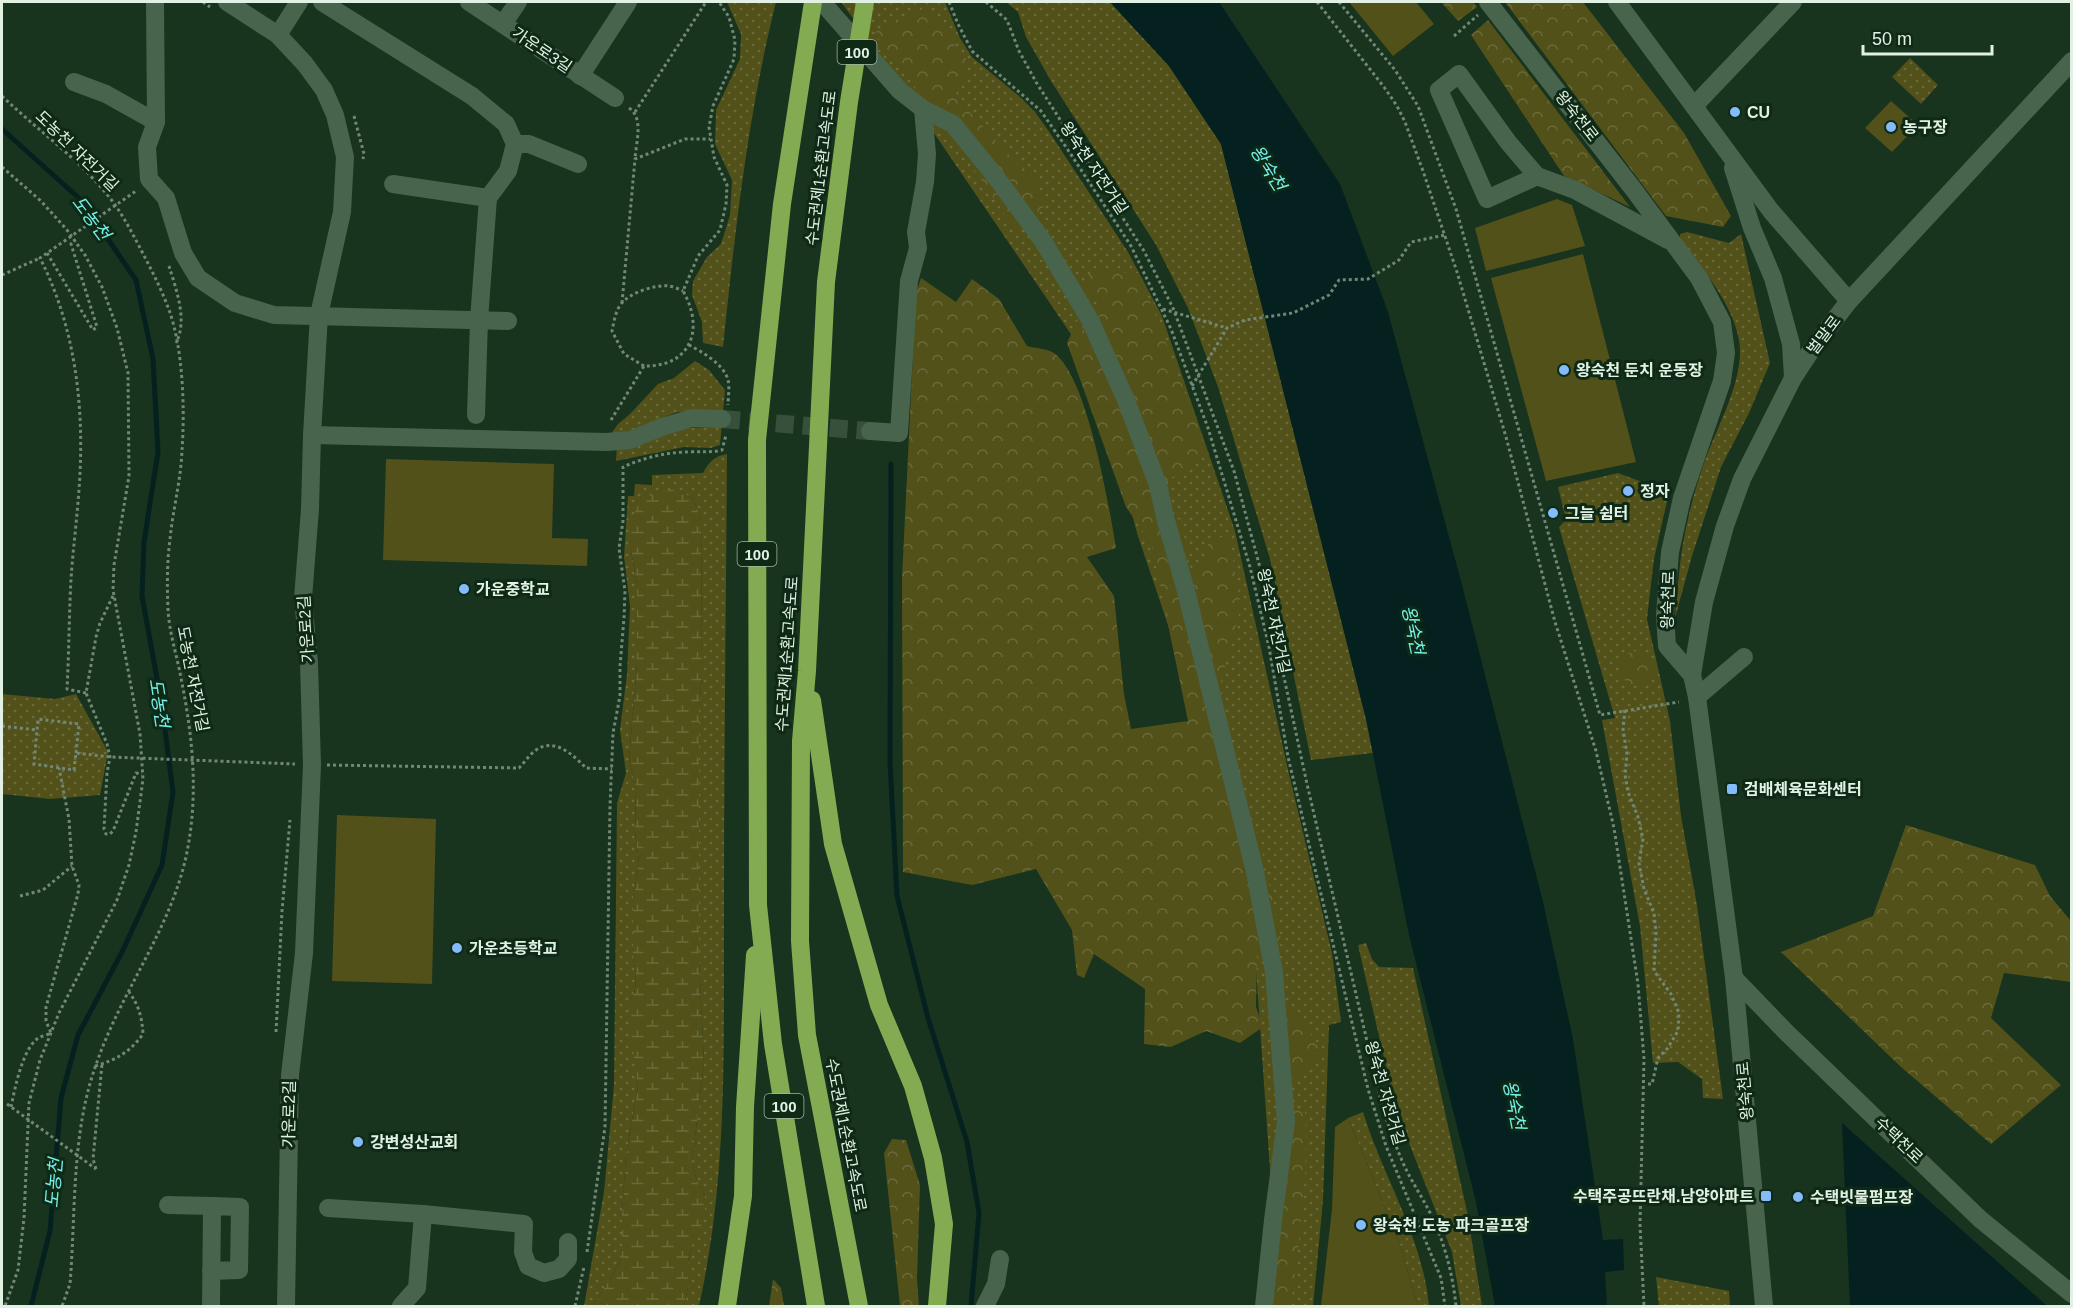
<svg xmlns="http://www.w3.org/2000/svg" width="2073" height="1308" font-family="Helvetica,'Noto Sans KR',sans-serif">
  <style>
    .green { fill: url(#green-dots) }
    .forest { fill: url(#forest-crowns) }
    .wetland { fill: url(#wetland-marsh) }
    .pitch { fill: #52511a }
    .water { fill: #05211f }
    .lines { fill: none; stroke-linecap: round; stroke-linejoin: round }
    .stream { stroke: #05211f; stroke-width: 5 }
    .minor-tunnel { stroke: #36503c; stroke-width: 18; stroke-dasharray: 18 9; stroke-linecap: butt }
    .path { stroke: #718876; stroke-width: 3; stroke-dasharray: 3 3; stroke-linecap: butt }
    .minor { stroke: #48644d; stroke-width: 18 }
    .highway { stroke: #83ab51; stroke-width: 18 }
    .poi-dot { fill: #84bcfb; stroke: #0e2915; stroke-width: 2 }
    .labels { text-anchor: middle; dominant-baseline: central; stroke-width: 6; stroke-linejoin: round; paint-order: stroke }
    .shield { fill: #0e2915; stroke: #a2b5a5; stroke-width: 1.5 }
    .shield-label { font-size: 15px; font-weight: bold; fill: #e1f1e3 }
    .street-label { font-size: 16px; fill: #e1f1e3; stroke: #0e2915 }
    .poi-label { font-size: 16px; font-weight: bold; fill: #e1f1e3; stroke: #0e2915; text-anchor: start }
    .water-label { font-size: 18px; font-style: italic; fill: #74f1ea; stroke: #0e2915 }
  </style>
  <defs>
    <pattern id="green-dots" width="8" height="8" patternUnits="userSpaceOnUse" patternTransform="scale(1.5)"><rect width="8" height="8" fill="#52511a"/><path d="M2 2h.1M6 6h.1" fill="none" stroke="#6b6a3b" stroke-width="1.8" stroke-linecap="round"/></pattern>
    <pattern id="forest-crowns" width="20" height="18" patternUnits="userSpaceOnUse" patternTransform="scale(1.5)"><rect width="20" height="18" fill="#52511a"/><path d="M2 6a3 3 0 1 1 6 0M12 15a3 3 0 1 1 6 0" fill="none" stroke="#6b6a3b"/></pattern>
    <pattern id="wetland-marsh" width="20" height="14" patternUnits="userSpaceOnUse" patternTransform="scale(1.5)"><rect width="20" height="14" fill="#52511a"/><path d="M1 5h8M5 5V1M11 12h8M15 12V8" fill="none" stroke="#6b6a3b"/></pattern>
  </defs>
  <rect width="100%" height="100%" fill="#18331e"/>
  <g class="green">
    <path d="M727,2h49c-28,112 -41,229 -53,345l-20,-4 -1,-21 -10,-27 1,-14 14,-24 14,-13 9,-29 2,-35 -17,-36 1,-34 24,-51 1,-25z"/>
    <polygon points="841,2 945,2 960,38 972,57 1019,96 1035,112 1048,130 1128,252 1162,316 1235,531 1289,774 1332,953 1341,1022 1329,1025 1323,1200 1313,1306 1269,1306 1271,1184 1253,926 1236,827 1137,533 1092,365 889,67"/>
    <polygon points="1006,2 1110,2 1169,66 1221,144 1366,719 1373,753 1311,760 1270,559 1218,387 1188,308 1156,245 1051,81 1026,37 1018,12"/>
    <polygon points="1910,58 1938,85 1921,104 1892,77"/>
    <path d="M1687,232l42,11 12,-9 29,129 -21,50 -28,54 -29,89 -17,62c3,-33 5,-67 13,-99 4,-18 9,-36 15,-53 12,-36 43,-88 36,-126 -6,-36 -38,-73 -59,-101v-5z"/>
    <polygon points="695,361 709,370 725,390 720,445 711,448 684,447 616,461 617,446 688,428 712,427 713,411 677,412 625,433 610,435 618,424 630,414 658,384 674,378"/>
    <path d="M727,454c-1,150 -3,300 -3,450 -1,137 5,268 -25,402h-15l4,-19v-26l17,-65 -8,-15 -5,-19 12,-99 -5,-104v-252l3,-32 -1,-155 -7,-20 -16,-11 -47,62 6,33v79l-8,97 7,27 -1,44 4,32 -6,36v59l3,18 -1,14 -5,11 8,86 -12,67 -4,60v35l-2,13 -27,44h-9l20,-114 10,-107 3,-282 9,-30 -6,-43 7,-56 3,-68 -6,-49 4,-61h6l1,-12 17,1v-10l51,-2c6,-11 11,-17 24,-19z"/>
    <polygon points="1618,473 1669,492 1654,559 1647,619 1670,721 1681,816 1697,905 1723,1099 1703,1098 1702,1079 1678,1062 1653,1063 1640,926 1602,720 1615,718 1559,527 1566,520 1558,487"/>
    <polygon points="2,694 55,699 76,694 108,752 100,795 50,799 2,794"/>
    <polygon points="1366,943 1372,959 1379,967 1413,968 1468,1216 1482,1306 1461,1306 1452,1252 1396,1110 1358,945"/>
    <path d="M1363,1112c20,65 60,126 66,194h-11l-19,-65 -51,-123z"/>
    <polygon points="1656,1277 1729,1291 1730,1306 1659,1306"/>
  </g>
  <g class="forest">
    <polygon points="1441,2 1473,2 1477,7 1458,21"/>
    <polygon points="1505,2 1583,2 1684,133 1731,216 1723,227 1666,216"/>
    <polygon points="928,6 940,24 952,32 955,48 966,58 967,73 955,96 1017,164 1033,172 1045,205 1018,233 933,111 874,33"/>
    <polygon points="1488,20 1630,207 1564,176 1471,35"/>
    <path d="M1092,271l47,2 68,177 -53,42 8,30 19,-3 9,48 9,5 10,-31 20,-6 12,72 -21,78 27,127 -10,21 21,-1 24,112 -25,8 -1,55 7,20 -23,16 -34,-12 -35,16 -27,-3 1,-55 -51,-35 -10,24 -7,-3 -5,-45 -36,-61 -64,16 -69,-13 -1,-294 14,-285 5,-15 35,24 16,-23 27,20 28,47c8,2 21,3 27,7 34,24 55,153 62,195l-29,9 27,39 10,98 7,35 57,-8 -37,-178 -25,-36 -59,-164 12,-26 7,20 13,-18 -2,-21h-16l-2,-9z"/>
    <circle cx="1637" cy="668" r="17"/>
    <polygon points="1906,825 2035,865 2050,896 2071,921 2071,982 2004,973 1991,1018 2061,1085 1991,1144 1901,1067 1781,952 1873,916"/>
    <polygon points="1268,1007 1292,1008 1322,1050 1293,1079 1276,1068"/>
    <path d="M1288,1107l17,3c4,66 -6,131 -14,196h-19l12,-106z"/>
    <polygon points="892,1139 906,1140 920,1185 917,1279 919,1306 900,1306 884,1153"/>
    <polygon points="773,1279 781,1288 784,1306 769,1306"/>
  </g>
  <polygon class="wetland" points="678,489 694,500 701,520 702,675 699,707 699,959 704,1063 692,1162 697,1181 705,1196 705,1217 693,1243 688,1260 688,1287 684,1306 593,1306 620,1262 622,1249 622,1214 626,1154 638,1087 629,1019 630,1001 635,990 636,976 633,958 633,899 639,863 635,831 636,787 629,760 637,663 637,584 631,551 631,524 638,505 654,493"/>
  <g class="pitch">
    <polygon points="1349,2 1416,2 1434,24 1393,56"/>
    <polygon points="1891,101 1918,125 1892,152 1865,128"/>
    <polygon points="1557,199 1572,205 1585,246 1486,271 1475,228"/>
    <polygon points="1583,254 1636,462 1546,481 1491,278"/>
    <polygon points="386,459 554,464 552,538 588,539 587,566 383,560"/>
    <polygon points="337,815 436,819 432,984 332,981"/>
    <polygon points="1348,1118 1399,1241 1418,1306 1321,1306 1332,1209 1335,1127"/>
  </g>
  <g class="water">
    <polygon points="1110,2 1219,2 1340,184 1388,312 1461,581 1543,902 1573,1039 1603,1240 1623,1239 1624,1270 1605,1272 1607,1306 1495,1306 1476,1202 1409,935 1366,719 1221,144 1169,66"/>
    <polygon points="1842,1123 2047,1306 1850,1306"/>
  </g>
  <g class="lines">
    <g class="stream">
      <polyline points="2,129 81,200 136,280 153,359 158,452 144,542 142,596 162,706 173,792 162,865 123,950 78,1035 61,1098 50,1231 31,1306"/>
      <polyline points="891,464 890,762 897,896 928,1018 967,1142 979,1213 971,1306"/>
    </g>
    <polyline class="minor-tunnel" points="722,419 870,431"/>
    <g class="path">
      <polyline points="203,2 210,7"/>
      <polyline points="949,2 958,24 972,51 1041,111 1068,150 1131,246 1171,329 1208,428 1250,567 1269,647 1288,757 1368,1089 1386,1146 1441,1278 1445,1306"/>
      <path d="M986,2l21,18 12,31 17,31 108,169 29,57 61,163 28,104 45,209 73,313c6,23 14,45 23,66 9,20 22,38 31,58 12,27 19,56 22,85"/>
      <polyline points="1317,2 1384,87 1397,106 1405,122 1423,171 1457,272 1506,437 1555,622 1596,751 1614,828 1638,984 1644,1059 1640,1224 1644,1306"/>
      <polyline points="1339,2 1395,70 1418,106 1456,209 1600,715 1679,702"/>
      <polyline points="1454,36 1478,15"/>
      <path d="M2,96c33,32 73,60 103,96 14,16 24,35 34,54 11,21 22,42 30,64 14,38 16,99 13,140 -1,30 -9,59 -12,89 -3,23 -3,46 -2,70 1,23 9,47 13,69 12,60 18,118 5,179 -17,75 -64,133 -89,205 -26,70 -21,148 -27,222l-8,22"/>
      <path d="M629,108c15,10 7,34 6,51"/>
      <polyline points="635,112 706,2"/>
      <polyline points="354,116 364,154 363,159"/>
      <polyline points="2,167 41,201 67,230 85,255 102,287 117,328 128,373 129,476 114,565 113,590 140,734 143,779 136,832 129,865 117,900 59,1013 40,1060 29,1103 24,1218 18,1270 5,1306"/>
      <polyline points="47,253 93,330 97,327 71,244 75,241"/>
      <path d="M169,266c7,23 19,54 7,77"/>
      <polyline points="2,275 40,258"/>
      <polyline points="622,303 635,159 685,139 710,139"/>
      <polyline points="1163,309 1227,328"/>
      <path d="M689,345c13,7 35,19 39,35 2,7 0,18 0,25"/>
      <path d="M644,366l-20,-12 -12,-23c2,-9 3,-19 9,-27 8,-11 35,-20 48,-18 5,1 10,3 14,5"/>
      <polyline points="1192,386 1227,328 1245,320 1293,313 1329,295 1339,280 1368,279 1399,260 1411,242 1445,235"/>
      <path d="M611,420l33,-54c47,1 61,-37 39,-75l15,-35 22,-26 6,-26 1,-19 -13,-28 -5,-30 4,-21 21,-47 1,-19 -6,-23 -10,-15"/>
      <polyline points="113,596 100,623 96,637 86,693 107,744 110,757 107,773 104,829 106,834 110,834 113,831 136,773 142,774"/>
      <path d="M86,693l-19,-4c2,-37 2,-73 4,-110 2,-30 6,-60 8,-90 6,-79 -3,-160 -39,-231l96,-67"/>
      <polyline points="1625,710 1623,729 1627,754 1625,775 1628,792 1638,817 1643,839 1639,863 1644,889 1654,913 1656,933 1654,971 1671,994 1679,1013 1678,1031 1667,1049 1658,1058 1652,1084 1645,1084"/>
      <polyline points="2,726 37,730"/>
      <polyline points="76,753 79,724 38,719 34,764 74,770 76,753 110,757 295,764"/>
      <path d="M327,765l192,3c5,-5 10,-13 17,-18 19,-13 37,5 50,18l26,1"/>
      <polyline points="20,896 43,890 72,866"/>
      <polyline points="276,1032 282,911 290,820"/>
      <path d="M95,1066c21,-6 35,-14 48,-32 -1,-17 -4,-28 -14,-42"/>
      <polyline points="7,1104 96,1169"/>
      <path d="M11,1107c4,-19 11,-56 26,-68 4,-3 10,-4 14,-6l-5,-12v-14l32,-113 1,-9 -7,-19 -3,-47 -10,-51"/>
      <polyline points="96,1169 93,1159 102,1064"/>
      <path d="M587,1252l18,-125 5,-321 3,-73 7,-37v-30l4,-48 1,-27 -6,-43 4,-27v-54c20,-9 43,-15 66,-15 12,-1 22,1 33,-2l4,-15"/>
      <polyline points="575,1306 584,1267"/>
    </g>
    <g class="minor">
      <polyline points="155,2 156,122 147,147 149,179 166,198 183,253 198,278 235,303 274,315 508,321"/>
      <polyline points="227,2 278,35 305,64 324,90 335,115 345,157 342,212 319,315 312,435 310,509 303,598 309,663 312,765 304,953 290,1075 286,1306"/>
      <polyline points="322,2 472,96 506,124 515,144 508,171 488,198 479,320 476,415"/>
      <polyline points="469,2 615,98"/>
      <polyline points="822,2 900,91 923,109 927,154 925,182 916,232 918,248 909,281 899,433 870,431"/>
      <polyline points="1488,2 1634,190 1699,278 1722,322 1726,353 1722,381 1682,498 1670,552 1665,615 1667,646 1692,675 1697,697 1734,978 1764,1306"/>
      <polyline points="1617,2 1771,211 1849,301"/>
      <polyline points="503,24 518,2"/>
      <polyline points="278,35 299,2"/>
      <polyline points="580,76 628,2"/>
      <polyline points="74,82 106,94 156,122"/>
      <polyline points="1694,106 1793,2"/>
      <polyline points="923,109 953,124 996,177 1043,241 1090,320 1126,400 1158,485 1165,517 1186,591 1255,872 1274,972 1286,1121 1273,1220 1264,1306"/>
      <polyline points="515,144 529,144 578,164"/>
      <polyline points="1733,168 1752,228 1773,278 1791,344 1793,378"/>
      <polyline points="1537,176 1487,199 1439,90 1459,74 1508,142 1537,176 1575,190 1668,240"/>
      <polyline points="393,184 488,198"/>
      <polyline points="312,435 607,442 630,440 662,427 692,418 722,419"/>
      <polyline points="1692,675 1704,602 1725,526 1742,479 1793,378 1812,349 1849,301 2072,61"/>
      <polyline points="1697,697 1744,657"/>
      <polyline points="1734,978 1786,1032 1980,1219 2072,1294"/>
      <polyline points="168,1205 212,1206"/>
      <polyline points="328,1208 423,1214"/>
      <polyline points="211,1271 239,1270 240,1207 212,1206 211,1306"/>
      <polyline points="401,1306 417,1288 423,1214 524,1224 523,1252 528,1266 544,1273 559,1269 568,1259 568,1242"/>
      <polyline points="985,1306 996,1284 1000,1259"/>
    </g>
    <g class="highway">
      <polyline points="813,2 782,204 757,440 758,905 773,1044 816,1306"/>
      <polyline points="812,700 833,844 879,1005 913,1086 933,1158 944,1224 937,1306"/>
      <polyline points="727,1306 743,1196 745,1107 755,955"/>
      <polyline points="859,1306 807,1035 800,941 801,741 807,671 826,282 849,102 865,2"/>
    </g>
  </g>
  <g class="poi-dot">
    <circle cx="1735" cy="112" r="6"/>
    <circle cx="1891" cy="127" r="6"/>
    <circle cx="1564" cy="370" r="6"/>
    <circle cx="1628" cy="491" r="6"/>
    <circle cx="1553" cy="513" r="6"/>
    <circle cx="464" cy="589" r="6"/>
    <rect x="1726" y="783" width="12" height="12" rx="3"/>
    <circle cx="457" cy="948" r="6"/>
    <circle cx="358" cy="1142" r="6"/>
    <rect x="1760" y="1190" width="12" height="12" rx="3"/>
    <circle cx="1798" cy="1197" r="6"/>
    <circle cx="1361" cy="1225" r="6"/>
  </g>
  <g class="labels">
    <g class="shield">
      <rect x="837.5" y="40" width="39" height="24" rx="4.5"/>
      <rect x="737.5" y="542" width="39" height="24" rx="4.5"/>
      <rect x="764.5" y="1094" width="39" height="24" rx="4.5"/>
    </g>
    <g class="shield-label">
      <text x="857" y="52">100</text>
      <text x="757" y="554">100</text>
      <text x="784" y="1106">100</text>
    </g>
    <g class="street-label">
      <text transform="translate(542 50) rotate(34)">가운로3길</text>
      <text transform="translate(1577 116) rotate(52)">왕숙천로</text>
      <text transform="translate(77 151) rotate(44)">도농천 자전거길</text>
      <text transform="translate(821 168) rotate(-83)">수도권제1순환고속도로</text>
      <text transform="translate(1094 168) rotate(56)">왕숙천 자전거길</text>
      <text transform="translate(1824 335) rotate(-53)">벌말로</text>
      <text transform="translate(1668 600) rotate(-88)">왕숙천로</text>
      <text transform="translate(1274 621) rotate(78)">왕숙천 자전거길</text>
      <text transform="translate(306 629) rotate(-94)">가운로2길</text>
      <text transform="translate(787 654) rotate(-86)">수도권제1순환고속도로</text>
      <text transform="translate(193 679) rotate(79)">도농천 자전거길</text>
      <text transform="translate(1745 1091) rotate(-95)">왕숙천로</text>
      <text transform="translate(1385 1093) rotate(74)">왕숙천 자전거길</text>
      <text transform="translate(289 1114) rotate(-89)">가운로2길</text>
      <text transform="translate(846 1135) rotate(79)">수도권제1순환고속도로</text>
      <text transform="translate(1899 1140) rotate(44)">수택천로</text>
    </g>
    <g class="poi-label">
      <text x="1747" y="112">CU</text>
      <text x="1903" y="127">농구장</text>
      <text x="1576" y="370">왕숙천 둔치 운동장</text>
      <text x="1640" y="491">정자</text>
      <text x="1565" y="513">그늘 쉼터</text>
      <text x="476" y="589">가운중학교</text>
      <text x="1744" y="789">검배체육문화센터</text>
      <text x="469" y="948">가운초등학교</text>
      <text x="370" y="1142">강변성산교회</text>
      <text x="1754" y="1196" text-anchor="end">수택주공뜨란채.남양아파트</text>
      <text x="1810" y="1197">수택빗물펌프장</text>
      <text x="1373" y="1225">왕숙천 도농 파크골프장</text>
    </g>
    <g class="water-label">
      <text transform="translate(1268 168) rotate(58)">왕숙천</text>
      <text transform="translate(91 218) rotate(53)">도농천</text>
      <text transform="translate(1413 630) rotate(78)">왕숙천</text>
      <text transform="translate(159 703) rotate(81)">도농천</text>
      <text transform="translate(1514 1105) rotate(79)">왕숙천</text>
      <text transform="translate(54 1183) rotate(-85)">도농천</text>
    </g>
  </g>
  <rect width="2073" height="1308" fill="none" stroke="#e1f1e3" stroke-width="6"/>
  <path d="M1863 45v9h129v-9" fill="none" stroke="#e1f1e3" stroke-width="3"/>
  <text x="1872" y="45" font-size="18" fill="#e1f1e3" stroke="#0e2915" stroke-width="4.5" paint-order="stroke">50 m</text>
</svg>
